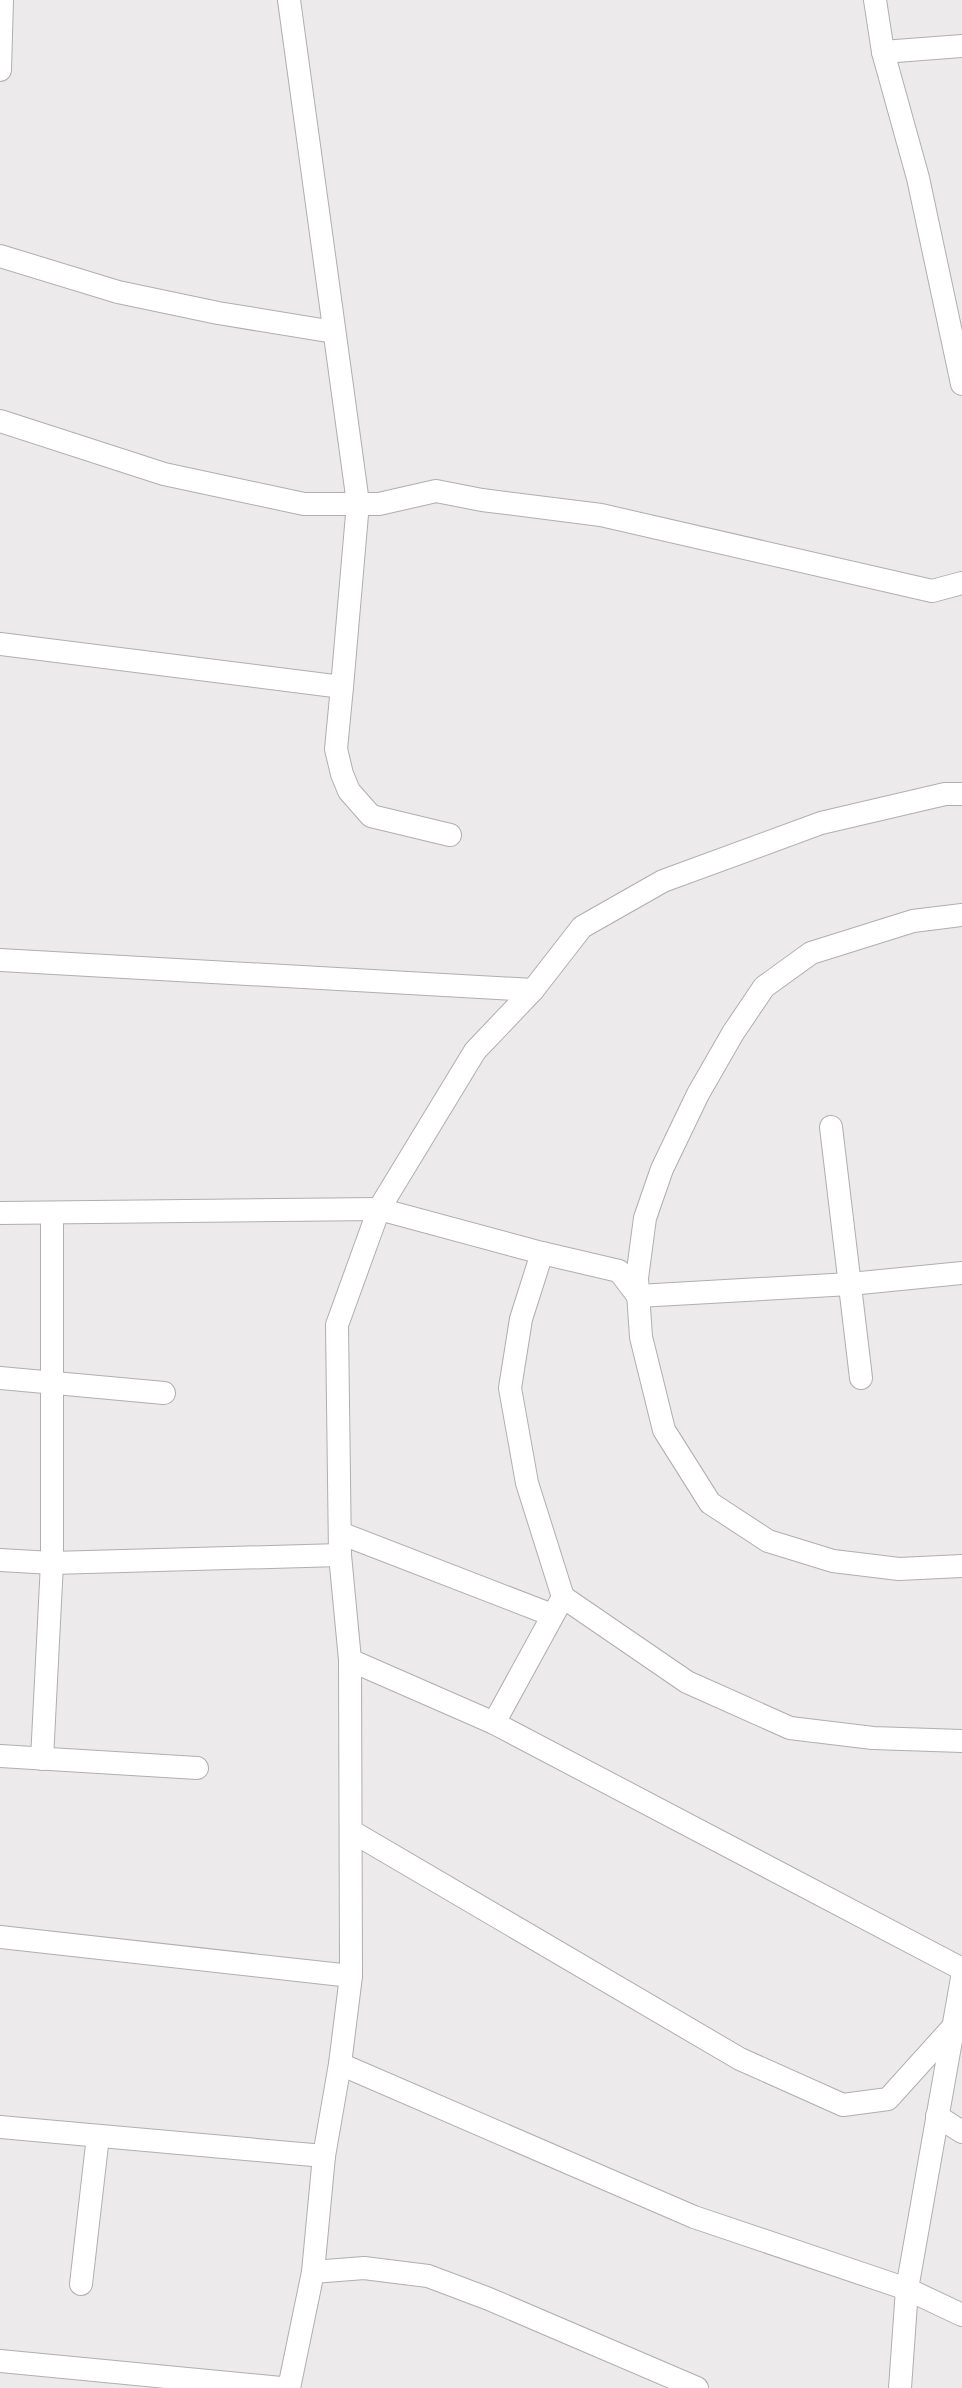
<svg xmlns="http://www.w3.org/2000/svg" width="962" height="2388" font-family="'PT Sans',sans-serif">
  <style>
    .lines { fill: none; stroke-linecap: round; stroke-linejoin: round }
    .minor-casing { stroke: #b0aeaf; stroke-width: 24 }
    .minor { stroke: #fff; stroke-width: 22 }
  </style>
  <rect width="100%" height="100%" fill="#edeaec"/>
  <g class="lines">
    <g class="minor-casing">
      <g id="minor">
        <polyline points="875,0 883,52 918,178 962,384"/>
        <polyline points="883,52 962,46"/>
        <polyline points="0,70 2,0"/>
        <polyline points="0,256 118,292 218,313 334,332"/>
        <polyline points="0,421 164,474 304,504 379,504 436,491 482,500 601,515 932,591 962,583"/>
        <polyline points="0,644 342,687 358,503 289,0"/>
        <polyline points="342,687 336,749 342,774 349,791 371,816 450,835"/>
        <polyline points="962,915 913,921 811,953 764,987 733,1033 698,1094 662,1169 645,1218 637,1278 641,1337 664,1430 710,1503 768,1541 833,1561 899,1569 962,1566"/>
        <polyline points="0,960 533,990"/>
        <polyline points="831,1127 861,1378"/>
        <polyline points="0,1213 379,1209 542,1253 619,1271 638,1296 850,1284 962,1273"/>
        <polyline points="542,1253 521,1319 510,1388 527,1483 563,1597"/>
        <polyline points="0,1378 164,1393"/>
        <polyline points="340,1533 552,1615"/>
        <polyline points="0,1560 52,1563 340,1555"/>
        <polyline points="350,1660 494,1723"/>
        <polyline points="962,1741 873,1738 790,1728 687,1682 563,1597 494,1723 962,1969"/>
        <polyline points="0,1756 197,1768"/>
        <polyline points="42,1759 52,1563 52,1213"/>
        <polyline points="351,1831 740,2059 843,2105 888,2099 953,2027"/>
        <polyline points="0,1937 351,1976"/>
        <polyline points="340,2064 694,2217 907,2289 962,2315"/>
        <polyline points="937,2116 962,2132"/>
        <polyline points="0,2127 324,2156"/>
        <polyline points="313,2272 364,2268 428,2276 489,2299 697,2388"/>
        <polyline points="81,2284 98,2136"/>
        <polyline points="0,2361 281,2388"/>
        <polyline points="289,2388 313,2272 324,2156 340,2064 351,1976 350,1660 340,1555 337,1325 379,1209 475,1051 533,990 582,927 663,881 821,823 945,794 962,794"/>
        <polyline points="900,2388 907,2289 962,1978"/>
      </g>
    </g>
    <use href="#minor" class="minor"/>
  </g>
</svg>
